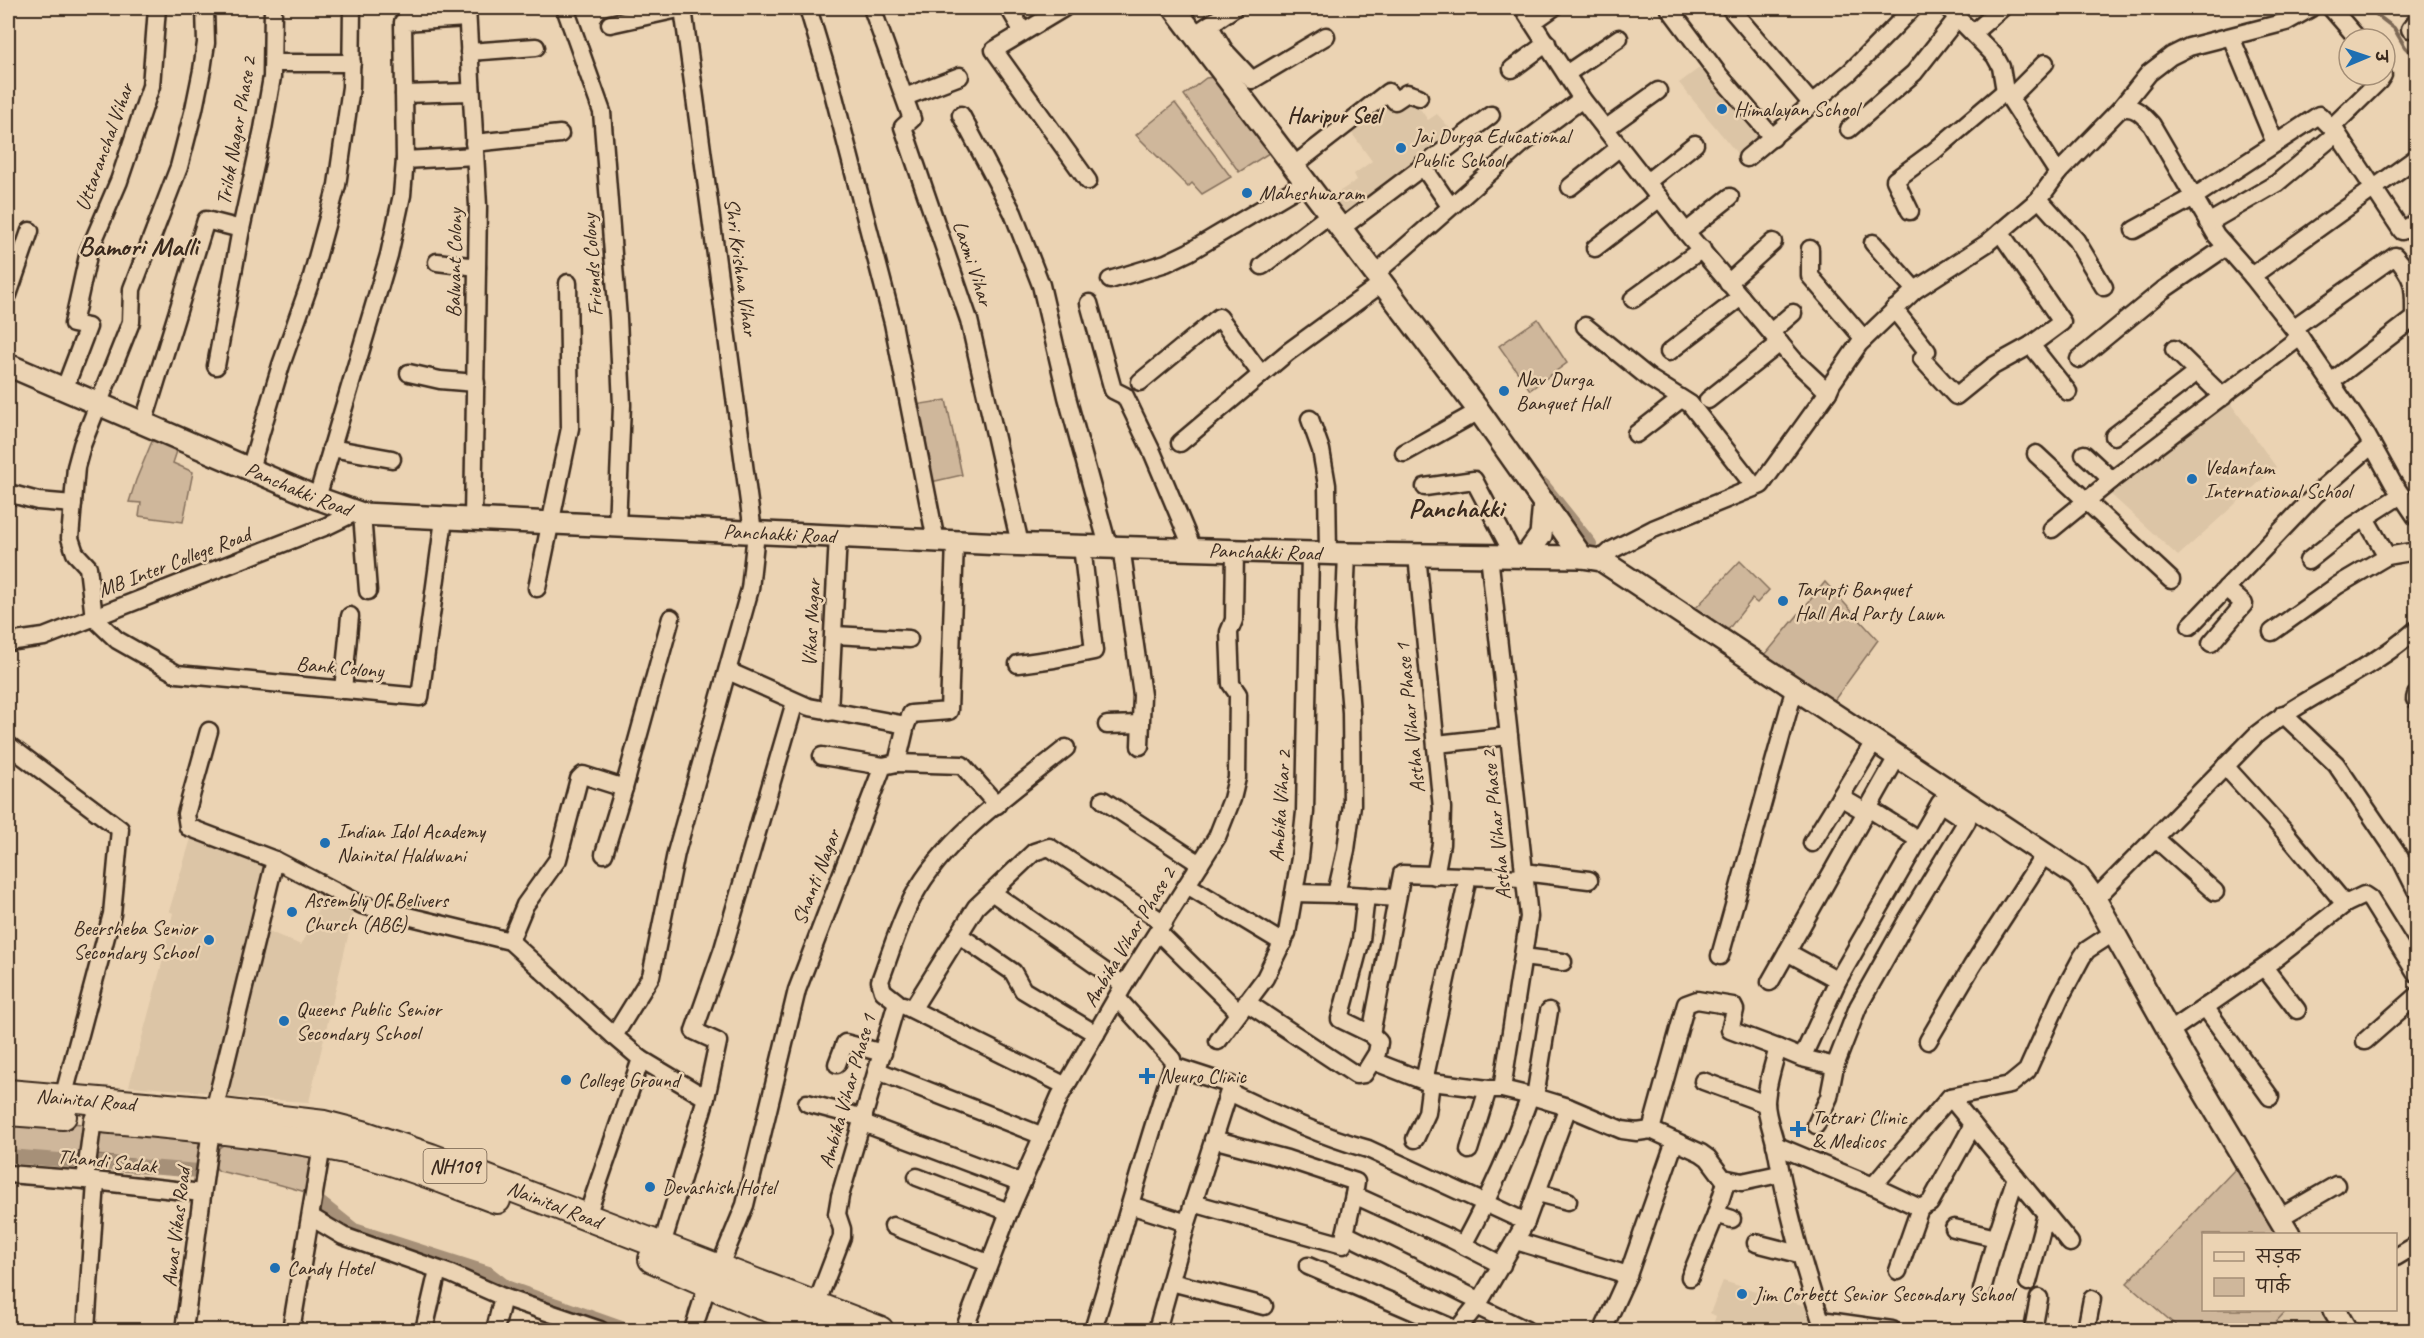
<svg xmlns="http://www.w3.org/2000/svg" width="2424" height="1338" font-family="Caveat,'Playpen Sans Deva',sans-serif">
  <style>
    .built { fill: #dcc5a6 }
    .green { fill: #cfb79b; stroke: #85705c; stroke-width: 1.5 }
    .lines { fill: none; stroke-linecap: round; stroke-linejoin: round }
    .stream { stroke: #7b6754; stroke-width: 4 }
    .canal { stroke: #a69078; stroke-width: 14 }
    .minor-casing { stroke: #3b2a1e; stroke-width: 21 }
    .major-casing { stroke: #3b2a1e; stroke-width: 26 }
    .highway-casing { stroke: #3b2a1e; stroke-width: 30 }
    .minor { stroke: #ebd3b3; stroke-width: 16 }
    .major { stroke: #ebd3b3; stroke-width: 21 }
    .highway { stroke: #ebd3b3; stroke-width: 26 }
    .poi-dot { fill: #1f6fb2; stroke: #ebd3b3; stroke-width: 2 }
    .labels { text-anchor: middle; dominant-baseline: central; stroke-width: 5; stroke-linejoin: round; paint-order: stroke }
    .shield { fill: #ebd3b3; stroke: #705d4b; stroke-width: 1.5 }
    .shield-label { font-size: 20px; font-weight: bold; fill: #3b2a1e }
    .poi-label { font-size: 21px; fill: #3b2a1e; stroke: #ebd3b3; text-anchor: start }
    .street-label { font-size: 21px; fill: #3b2a1e; stroke: #ebd3b3 }
    .neighbourhood-label { font-size: 22px; font-weight: bold; fill: #3b2a1e; stroke: #ebd3b3 }
    .district-label { font-size: 27px; font-weight: bold; fill: #3b2a1e; stroke: #ebd3b3 }
  </style>
  <rect width="100%" height="100%" fill="#ebd3b3"/>
  <filter id="ink" filterUnits="userSpaceOnUse"><feTurbulence type="fractalNoise" baseFrequency=".0167" numOctaves="2"/><feDisplacementMap in="SourceGraphic" scale="12" xChannelSelector="R" yChannelSelector="G"/><feConvolveMatrix kernelMatrix="1 2 1 2 8 2 1 2 1" color-interpolation-filters="sRGB"/></filter>
  <g filter="url(#ink)">
    <g class="built">
      <polygon points="1706,63 1766,136 1740,157 1679,83"/>
      <polygon points="1410,95 1428,120 1437,114 1456,135 1346,220 1331,197 1357,180 1354,174 1372,161 1348,128 1388,96"/>
      <polygon points="2228,400 2276,467 2178,556 2106,490"/>
      <polygon points="193,832 269,862 215,1084 206,1092 129,1086 161,967 173,913 169,911"/>
      <polygon points="325,895 354,911 309,1102 221,1097 263,929 301,945"/>
      <polygon points="1723,1281 1812,1308 1820,1330 1711,1330 1716,1316 1710,1313"/>
      <polygon points="2287,1310 2322,1310 2335,1330 2268,1330"/>
    </g>
    <g class="green">
      <polygon points="1215,77 1269,153 1239,172 1184,95 1206,78"/>
      <polygon points="1175,103 1231,177 1202,194 1192,183 1188,187 1136,135"/>
      <polygon points="1538,319 1567,363 1530,390 1499,346"/>
      <polygon points="946,400 962,475 931,482 915,405"/>
      <polygon points="153,439 178,448 173,463 193,472 183,522 139,516 141,503 129,502 136,480"/>
      <polygon points="1740,561 1769,590 1757,603 1752,599 1727,631 1694,610"/>
      <polygon points="1825,582 1878,640 1833,702 1765,655"/>
      <polygon points="8,1119 83,1124 82,1157 8,1152"/>
      <polygon points="99,1128 203,1136 199,1167 96,1155"/>
      <polygon points="228,1142 312,1157 309,1193 281,1185 219,1171 215,1167 219,1148"/>
      <polygon points="2237,1167 2277,1234 2204,1234 2204,1310 2287,1310 2268,1330 2181,1330 2127,1283"/>
    </g>
    <g class="lines">
      <polyline class="stream" points="2368,8 2394,28 2405,47 2416,58"/>
      <g class="canal">
        <polyline points="1543,485 1590,544"/>
        <polyline points="8,1156 199,1171"/>
        <polyline points="320,1203 354,1230 488,1273 506,1287 627,1330"/>
      </g>
      <g class="minor-casing">
        <g id="minor">
          <polyline points="205,8 206,43 202,70 194,109 179,167 132,289 131,322 82,445 76,467 70,538 75,553 88,567 94,618 117,640 177,674 420,697 444,519"/>
          <polyline points="467,8 478,206 473,520"/>
          <polyline points="565,8 602,112 618,318 622,405 617,526"/>
          <polyline points="683,8 753,532"/>
          <polyline points="808,8 830,81 893,323 936,541"/>
          <polyline points="872,8 912,119 903,127 969,320 1020,544"/>
          <polyline points="1009,8 1023,32"/>
          <polyline points="1064,8 994,50 1088,181"/>
          <polyline points="1523,8 1582,99 1686,232 1794,360 1828,392"/>
          <polyline points="1669,8 1719,75 1773,138"/>
          <polyline points="1730,8 1812,104"/>
          <polyline points="1948,8 1995,56 2001,67 2005,91 2058,173"/>
          <polyline points="2331,8 2358,39"/>
          <polyline points="1533,22 1553,8"/>
          <polyline points="610,24 683,8"/>
          <polyline points="1209,25 1224,50 1252,80 1326,36"/>
          <polyline points="2410,29 2416,22"/>
          <polyline points="1200,31 1234,8"/>
          <polyline points="1973,33 2002,8"/>
          <polyline points="2231,37 2275,143"/>
          <polyline points="469,52 536,47"/>
          <polyline points="273,63 352,63"/>
          <polyline points="1512,69 1547,43"/>
          <polyline points="1566,74 1619,38"/>
          <polyline points="404,94 470,92"/>
          <polyline points="905,97 960,76"/>
          <polyline points="2010,98 2045,63"/>
          <path d="M2120,109c15,-4 22,5 32,16l64,110 36,41 48,61 66,97 27,49 23,34"/>
          <polyline points="961,115 1013,213 1041,285 1067,397 1108,546"/>
          <polyline points="2332,127 2379,81 2383,75"/>
          <polyline points="1605,129 1658,91"/>
          <polyline points="1849,129 1914,73 1958,17"/>
          <polyline points="474,143 560,134"/>
          <polyline points="1747,158 1850,72 1913,8"/>
          <polyline points="405,160 475,156"/>
          <polyline points="1422,165 1450,206"/>
          <polyline points="1293,166 1388,92 1395,101 1407,93 1419,97"/>
          <polyline points="1647,182 1695,144"/>
          <polyline points="1570,187 1620,147"/>
          <polyline points="2039,199 2076,240 2104,287"/>
          <polyline points="1910,211 1895,180 1933,152 2005,91"/>
          <polyline points="2208,223 2277,183 2337,133"/>
          <polyline points="1340,229 1491,115"/>
          <polyline points="2134,230 2194,197 2319,115 2337,133 2402,231 2416,222"/>
          <polyline points="1686,232 1730,197"/>
          <polyline points="2000,232 2062,322 2031,345 2068,392"/>
          <polyline points="1873,243 1915,290"/>
          <polyline points="1595,248 1660,198"/>
          <polyline points="1810,249 1810,276 1864,339"/>
          <polyline points="437,262 477,267"/>
          <polyline points="1262,266 1329,215"/>
          <polyline points="1375,274 1522,144 1582,99"/>
          <polyline points="2252,276 2416,158"/>
          <polyline points="1110,280 1166,263 1189,252 1305,183"/>
          <polyline points="1728,283 1773,242"/>
          <polyline points="8,295 30,231"/>
          <polyline points="1633,299 1702,249"/>
          <polyline points="1089,303 1113,390 1125,396 1153,454 1193,549"/>
          <polyline points="1894,309 1927,351 1922,359 1956,396 1993,366 2031,345"/>
          <polyline points="1585,326 1649,378 1690,404 1755,487"/>
          <path d="M2293,328l102,-72c21,24 19,31 19,62l-83,64"/>
          <polyline points="1771,332 1793,313"/>
          <polyline points="2174,349 2223,397"/>
          <polyline points="1669,352 1741,297"/>
          <polyline points="2079,359 2163,290 2226,247"/>
          <polyline points="216,366 241,229"/>
          <polyline points="409,373 440,380 476,383"/>
          <polyline points="1140,382 1219,317 1261,374"/>
          <polyline points="64,390 88,327 73,324 89,251 119,181 151,86 157,8"/>
          <polyline points="1708,400 1780,343"/>
          <polyline points="1310,419 1321,450 1327,485 1328,553"/>
          <polyline points="143,424 206,220 241,229 263,129 272,77 273,8"/>
          <polyline points="1636,434 1681,399"/>
          <polyline points="2114,436 2196,373"/>
          <polyline points="1180,443 1288,352 1381,284"/>
          <polyline points="331,448 392,459"/>
          <polyline points="1404,453 1479,411"/>
          <polyline points="2036,454 2171,580"/>
          <polyline points="2084,454 2112,480"/>
          <polyline points="250,469 281,365 311,280 337,185 351,87 352,8"/>
          <polyline points="1425,487 1474,480 1514,556"/>
          <polyline points="8,493 38,501 73,504"/>
          <polyline points="317,498 389,255 402,195 405,160 403,22 467,18"/>
          <polyline points="362,514 368,591"/>
          <polyline points="2365,518 2387,556"/>
          <polyline points="2052,529 2112,480 2300,337"/>
          <polyline points="1121,546 1142,695 1140,746"/>
          <polyline points="1347,554 1344,629 1351,712 1352,805 1346,850 1336,894 1397,898"/>
          <polyline points="1417,555 1442,808 1441,844 1435,876"/>
          <polyline points="1489,555 1529,917 1502,1089"/>
          <polyline points="1601,560 1612,550 1653,529 1761,485 1828,392 1832,383 1859,344 1915,290 1986,244 2039,199 2058,173 2120,109 2149,73 2171,56 2189,47 2286,22 2311,8"/>
          <polyline points="2308,561 2351,527 2401,495"/>
          <polyline points="537,588 570,428 568,283"/>
          <polyline points="2190,626 2316,494 2372,445"/>
          <polyline points="2272,632 2338,585 2387,556 2416,551"/>
          <polyline points="834,635 909,639"/>
          <polyline points="8,642 44,637 327,526 354,513"/>
          <polyline points="2211,643 2244,604 2226,588"/>
          <polyline points="1018,664 1054,659 1094,651 1082,546"/>
          <polyline points="728,671 809,707 906,725"/>
          <polyline points="343,690 350,616"/>
          <polyline points="2415,699 2416,695"/>
          <polyline points="829,712 838,536"/>
          <polyline points="2283,714 2336,764 2400,858 2416,890"/>
          <polyline points="1107,725 1141,724"/>
          <polyline points="209,731 186,814 188,827 275,860"/>
          <polyline points="1437,744 1509,736"/>
          <polyline points="8,745 120,829 112,914 63,1098"/>
          <polyline points="822,756 883,766"/>
          <polyline points="897,763 962,765 997,805"/>
          <polyline points="2225,766 2285,832 2345,904"/>
          <polyline points="1840,797 1866,812"/>
          <polyline points="1103,800 1200,864"/>
          <polyline points="1868,808 1919,840"/>
          <polyline points="2156,839 2215,892"/>
          <polyline points="1812,843 1874,742"/>
          <polyline points="604,854 624,788"/>
          <polyline points="1523,872 1589,880"/>
          <polyline points="1187,885 1283,943"/>
          <polyline points="993,893 1124,985"/>
          <polyline points="1294,893 1336,894"/>
          <path d="M2095,899l162,-165c50,-39 111,-62 159,-104"/>
          <polyline points="1158,932 1239,1012"/>
          <polyline points="959,935 1013,972 1023,990 1096,1034"/>
          <polyline points="510,941 525,905 558,859 579,779 583,775 624,788 671,618"/>
          <polyline points="1787,952 1838,980"/>
          <polyline points="1720,956 1795,687"/>
          <polyline points="1523,957 1563,962"/>
          <polyline points="2264,967 2297,1010"/>
          <polyline points="1770,982 1897,757"/>
          <polyline points="1246,1002 1356,1075 1364,1074 1377,1053 1379,1042 1371,1034 1340,1019 1361,940 1366,896"/>
          <polyline points="903,1005 1066,1086"/>
          <polyline points="2205,1007 2270,1097"/>
          <polyline points="913,1008 976,907 1034,852 1049,847 1164,923"/>
          <polyline points="2169,1032 2275,959 2345,904 2364,895 2370,899 2416,973"/>
          <polyline points="1371,1034 1402,874 1524,878"/>
          <polyline points="1218,1041 1265,978 1287,933 1300,858 1305,812 1310,553"/>
          <polyline points="1928,1041 1972,966 2044,855"/>
          <polyline points="2365,1041 2416,996"/>
          <path d="M1802,1058l36,-78 102,-177 27,18 -60,99 -49,87 -23,59 -33,-8 -24,-10c-5,18 -11,35 -12,54 0,15 7,30 10,45 11,63 28,123 48,183"/>
          <polyline points="641,1059 706,1098 718,1042 694,1031 723,949 795,702"/>
          <polyline points="1373,1061 1424,1081 1488,1089 1502,1089 1535,1097 1568,1107 1622,1130 1637,1132 1651,1130 1701,1153 1708,1158 1723,1178 1742,1182 1779,1174"/>
          <polyline points="837,1064 845,1043 883,1053"/>
          <polyline points="878,1071 1043,1136"/>
          <polyline points="1424,1081 1468,877"/>
          <polyline points="1703,1081 1766,1104"/>
          <path d="M1229,1092c46,22 91,44 139,57l158,73"/>
          <polyline points="1535,1097 1549,1011"/>
          <polyline points="1950,1097 2070,1243"/>
          <polyline points="807,1103 864,1118"/>
          <polyline points="214,1111 275,860 362,905 510,941 614,1036"/>
          <polyline points="863,1123 1022,1183"/>
          <polyline points="1816,1125 1829,1097 1835,1066"/>
          <polyline points="1651,1130 1686,1004 1697,1000 1733,1006 1735,1010 1730,1030 1778,1048"/>
          <polyline points="1213,1139 1287,1159 1356,1182 1354,1195 1451,1239 1502,1265"/>
          <polyline points="1415,1139 1427,1113 1431,1082"/>
          <polyline points="1775,1145 1873,1186 1950,1097 2010,1085 2027,1071 2060,998 2082,957 2087,950 2113,933"/>
          <polyline points="1469,1150 1488,1089"/>
          <polyline points="8,1174 85,1180 202,1193"/>
          <polyline points="917,1177 1009,1212"/>
          <polyline points="85,1180 93,1119"/>
          <polyline points="1873,1186 1920,1208"/>
          <polyline points="1538,1193 1568,1201"/>
          <polyline points="1193,1203 1343,1245 1345,1234 1480,1301"/>
          <polyline points="1130,1205 1187,1223"/>
          <polyline points="1716,1214 1732,1219"/>
          <polyline points="587,1216 641,1059 614,1036 651,976 676,853 750,589 756,533"/>
          <polyline points="311,1217 343,1236 451,1274 503,1297 600,1330"/>
          <polyline points="2279,1218 2336,1185"/>
          <polyline points="893,1226 988,1263"/>
          <polyline points="1954,1228 1996,1238"/>
          <polyline points="1345,1234 1354,1195"/>
          <polyline points="1516,1241 1628,1275"/>
          <polyline points="1756,1243 1799,1254"/>
          <polyline points="662,1245 706,1098"/>
          <path d="M1463,1245c26,-48 49,-97 67,-149"/>
          <polyline points="2396,1257 2416,1245"/>
          <polyline points="1308,1266 1457,1330"/>
          <polyline points="719,1268 745,1205 797,990 883,766 897,763 906,725 911,714 949,711 955,542"/>
          <polyline points="1898,1271 1920,1208 1930,1203 1973,1125"/>
          <polyline points="1690,1277 1716,1214 1727,1179"/>
          <polyline points="1171,1282 1264,1306"/>
          <polyline points="2028,1282 2046,1214"/>
          <polyline points="1982,1290 1996,1238 2016,1177"/>
          <path d="M816,1305l26,-68v-8l-5,-15 3,-18 57,-194 -14,-11 -3,-10c9,-24 17,-50 28,-74 31,-67 102,-113 158,-159"/>
          <polyline points="1476,1306 1526,1330"/>
          <polyline points="1821,1320 1892,1330"/>
          <polyline points="86,1330 96,1182"/>
          <polyline points="184,1330 211,1129"/>
          <polyline points="291,1330 322,1146"/>
          <polyline points="424,1330 438,1270"/>
          <polyline points="495,1330 503,1297"/>
          <polyline points="693,1330 708,1283"/>
          <polyline points="964,1330 1009,1212 1060,1096 1124,985 1217,837 1232,799 1237,778 1238,694 1231,684 1229,632 1234,620 1235,549"/>
          <path d="M1093,1330c27,-87 50,-177 80,-264l-1,-7 -55,-61"/>
          <polyline points="1157,1330 1187,1223 1231,1085 1173,1066"/>
          <polyline points="1457,1330 1480,1301 1526,1222 1568,1107"/>
          <polyline points="1603,1330 1628,1275 1675,1141"/>
          <polyline points="2033,1330 2039,1298"/>
          <polyline points="2086,1330 2092,1299"/>
        </g>
      </g>
      <g class="major-casing">
        <g id="major">
          <polyline points="1174,8 1479,411 1582,557"/>
          <path id="s1" d="M8,365l309,133 45,16 641,30 344,10 235,3 19,3 477,316 17,23 89,159 105,176"/>
          <polyline points="1526,556 1541,535 1544,502"/>
          <polyline points="2334,1310 2346,1330"/>
        </g>
      </g>
      <g class="highway-casing">
        <g id="highway">
          <path id="s2" d="M8,1093l206,18 110,13 39,10 68,23 449,173"/>
          <polyline points="8,1112 63,1116"/>
          <path d="M100,1119c89,8 180,15 267,36 44,11 87,30 130,45"/>
          <polyline points="652,1259 750,1302 829,1330"/>
        </g>
      </g>
      <use href="#minor" class="minor"/>
      <use href="#major" class="major"/>
      <use href="#highway" class="highway"/>
    </g>
  </g>
  <g class="poi-dot">
    <circle cx="1722" cy="109" r="6"/>
    <circle cx="1401" cy="148" r="6"/>
    <circle cx="1247" cy="193" r="6"/>
    <circle cx="1504" cy="391" r="6"/>
    <circle cx="2192" cy="479" r="6"/>
    <circle cx="1783" cy="601" r="6"/>
    <circle cx="325" cy="843" r="6"/>
    <circle cx="292" cy="912" r="6"/>
    <circle cx="209" cy="940" r="6"/>
    <circle cx="284" cy="1021" r="6"/>
    <path d="M1144 1067h6v6h6v6h-6v6h-6v-6h-6v-6h6z"/>
    <circle cx="566" cy="1080" r="6"/>
    <path d="M1795 1120h6v6h6v6h-6v6h-6v-6h-6v-6h6z"/>
    <circle cx="650" cy="1187" r="6"/>
    <circle cx="275" cy="1268" r="6"/>
    <circle cx="1742" cy="1294" r="6"/>
  </g>
  <g class="labels">
    <rect class="shield" x="423.5" y="1149" width="63" height="34" rx="4.5"/>
    <g class="shield-label">
      <text x="455" y="1166">NH109</text>
    </g>
    <g class="poi-label">
      <text x="1734" y="109">Himalayan School</text>
      <text x="1413" y="136">Jai Durga Educational<tspan x="1413" dy="24">Public School</tspan></text>
      <text x="1259" y="193">Maheshwaram</text>
      <text x="1516" y="379">Nav Durga<tspan x="1516" dy="24">Banquet Hall</tspan></text>
      <text x="2204" y="467">Vedantam<tspan x="2204" dy="24">International School</tspan></text>
      <text x="1795" y="589">Tarupti Banquet<tspan x="1795" dy="24">Hall And Party Lawn</tspan></text>
      <text x="337" y="831">Indian Idol Academy<tspan x="337" dy="24">Nainital Haldwani</tspan></text>
      <text x="304" y="900">Assembly Of Belivers<tspan x="304" dy="24">Church (ABC)</tspan></text>
      <text x="197" y="928" text-anchor="end">Beersheba Senior<tspan x="197" dy="24">Secondary School</tspan></text>
      <text x="296" y="1009">Queens Public Senior<tspan x="296" dy="24">Secondary School</tspan></text>
      <text x="1160" y="1076">Neuro Clinic</text>
      <text x="578" y="1080">College Ground</text>
      <text x="1812" y="1117">Tatrari Clinic<tspan x="1812" dy="24">&amp; Medicos</tspan></text>
      <text x="662" y="1187">Devashish Hotel</text>
      <text x="287" y="1268">Candy Hotel</text>
      <text x="1754" y="1294">Jim Corbett Senior Secondary School</text>
    </g>
    <g class="street-label">
      <text transform="translate(236 131) rotate(-80)">Trilok Nagar Phase 2</text>
      <text transform="translate(104 147) rotate(-70)">Uttaranchal Vihar</text>
      <text transform="translate(454 263) rotate(-89)">Balwant Colony</text>
      <text transform="translate(973 263) rotate(72)">Laxmi Vihar</text>
      <text transform="translate(592 265) rotate(-94)">Friends Colony</text>
      <text transform="translate(741 267) rotate(82)">Shri Krishna Vihar</text>
      <text stroke="none"><textPath href="#s1" startOffset="316">Panchakki Road</textPath></text>
      <text stroke="none"><textPath href="#s1" startOffset="802">Panchakki Road</textPath></text>
      <text stroke="none"><textPath href="#s1" startOffset="1288">Panchakki Road</textPath></text>
      <text transform="translate(174 562) rotate(-21)">MB Inter College Road</text>
      <text transform="translate(811 623) rotate(-87)">Vikas Nagar</text>
      <text transform="translate(340 667) rotate(5)">Bank Colony</text>
      <text transform="translate(1410 718) rotate(-96)">Astha Vihar Phase 1</text>
      <text transform="translate(1280 806) rotate(-86)">Ambika Vihar 2</text>
      <text transform="translate(1496 825) rotate(-96)">Astha Vihar Phase 2</text>
      <text transform="translate(816 877) rotate(-69)">Shanti Nagar</text>
      <text transform="translate(1129 937) rotate(-59)">Ambika Vihar Phase 2</text>
      <text transform="translate(847 1091) rotate(-74)">Ambika Vihar Phase 1</text>
      <text stroke="none"><textPath href="#s2" startOffset="78">Nainital Road</textPath></text>
      <text transform="translate(107 1161) rotate(6)">Thandi Sadak</text>
      <text stroke="none"><textPath href="#s2" startOffset="562">Nainital Road</textPath></text>
      <text transform="translate(176 1227) rotate(-83)">Awas Vikas Road</text>
    </g>
    <g class="neighbourhood-label">
      <text x="1334" y="116">Haripur Seel</text>
    </g>
    <g class="district-label">
      <text x="138" y="246">Bamori Malli</text>
      <text x="1456" y="508">Panchakki</text>
    </g>
  </g>
  <rect width="2424" height="1338" fill="none" stroke="#ebd3b3" stroke-width="30"/>
  <rect x="15" y="15" width="2394" height="1308" fill="none" stroke="#3b2a1e" stroke-width="2" filter="url(#ink)"/>
  <rect x="2202" y="1233" width="195" height="78" fill="#ebd3b3" stroke="#a58f77" stroke-width="1.5"/>
  <rect x="2214" y="1252" width="30" height="9" fill="#ebd3b3" stroke="#a58f77" stroke-width="1.5"/>
  <text x="2256" y="1263" font-size="18" fill="#3b2a1e">सड़क</text>
  <rect x="2214" y="1278" width="30" height="18" fill="#cfb79b" stroke="#a58f77" stroke-width="1.5"/>
  <text x="2256" y="1293" font-size="18" fill="#3b2a1e">पार्क</text>
  <g transform="translate(2367 57) rotate(88)"><circle r="28" fill="#ebd3b3" stroke="#a58f77" stroke-width="1.5"/>
  <path d="M0-4.5L10 22L0 15L-10 22Z" fill="#1f6fb2"/>
  <text y="-9" font-size="16" font-weight="bold" text-anchor="middle" fill="#3b2a1e">उ</text>
  </g>
</svg>
